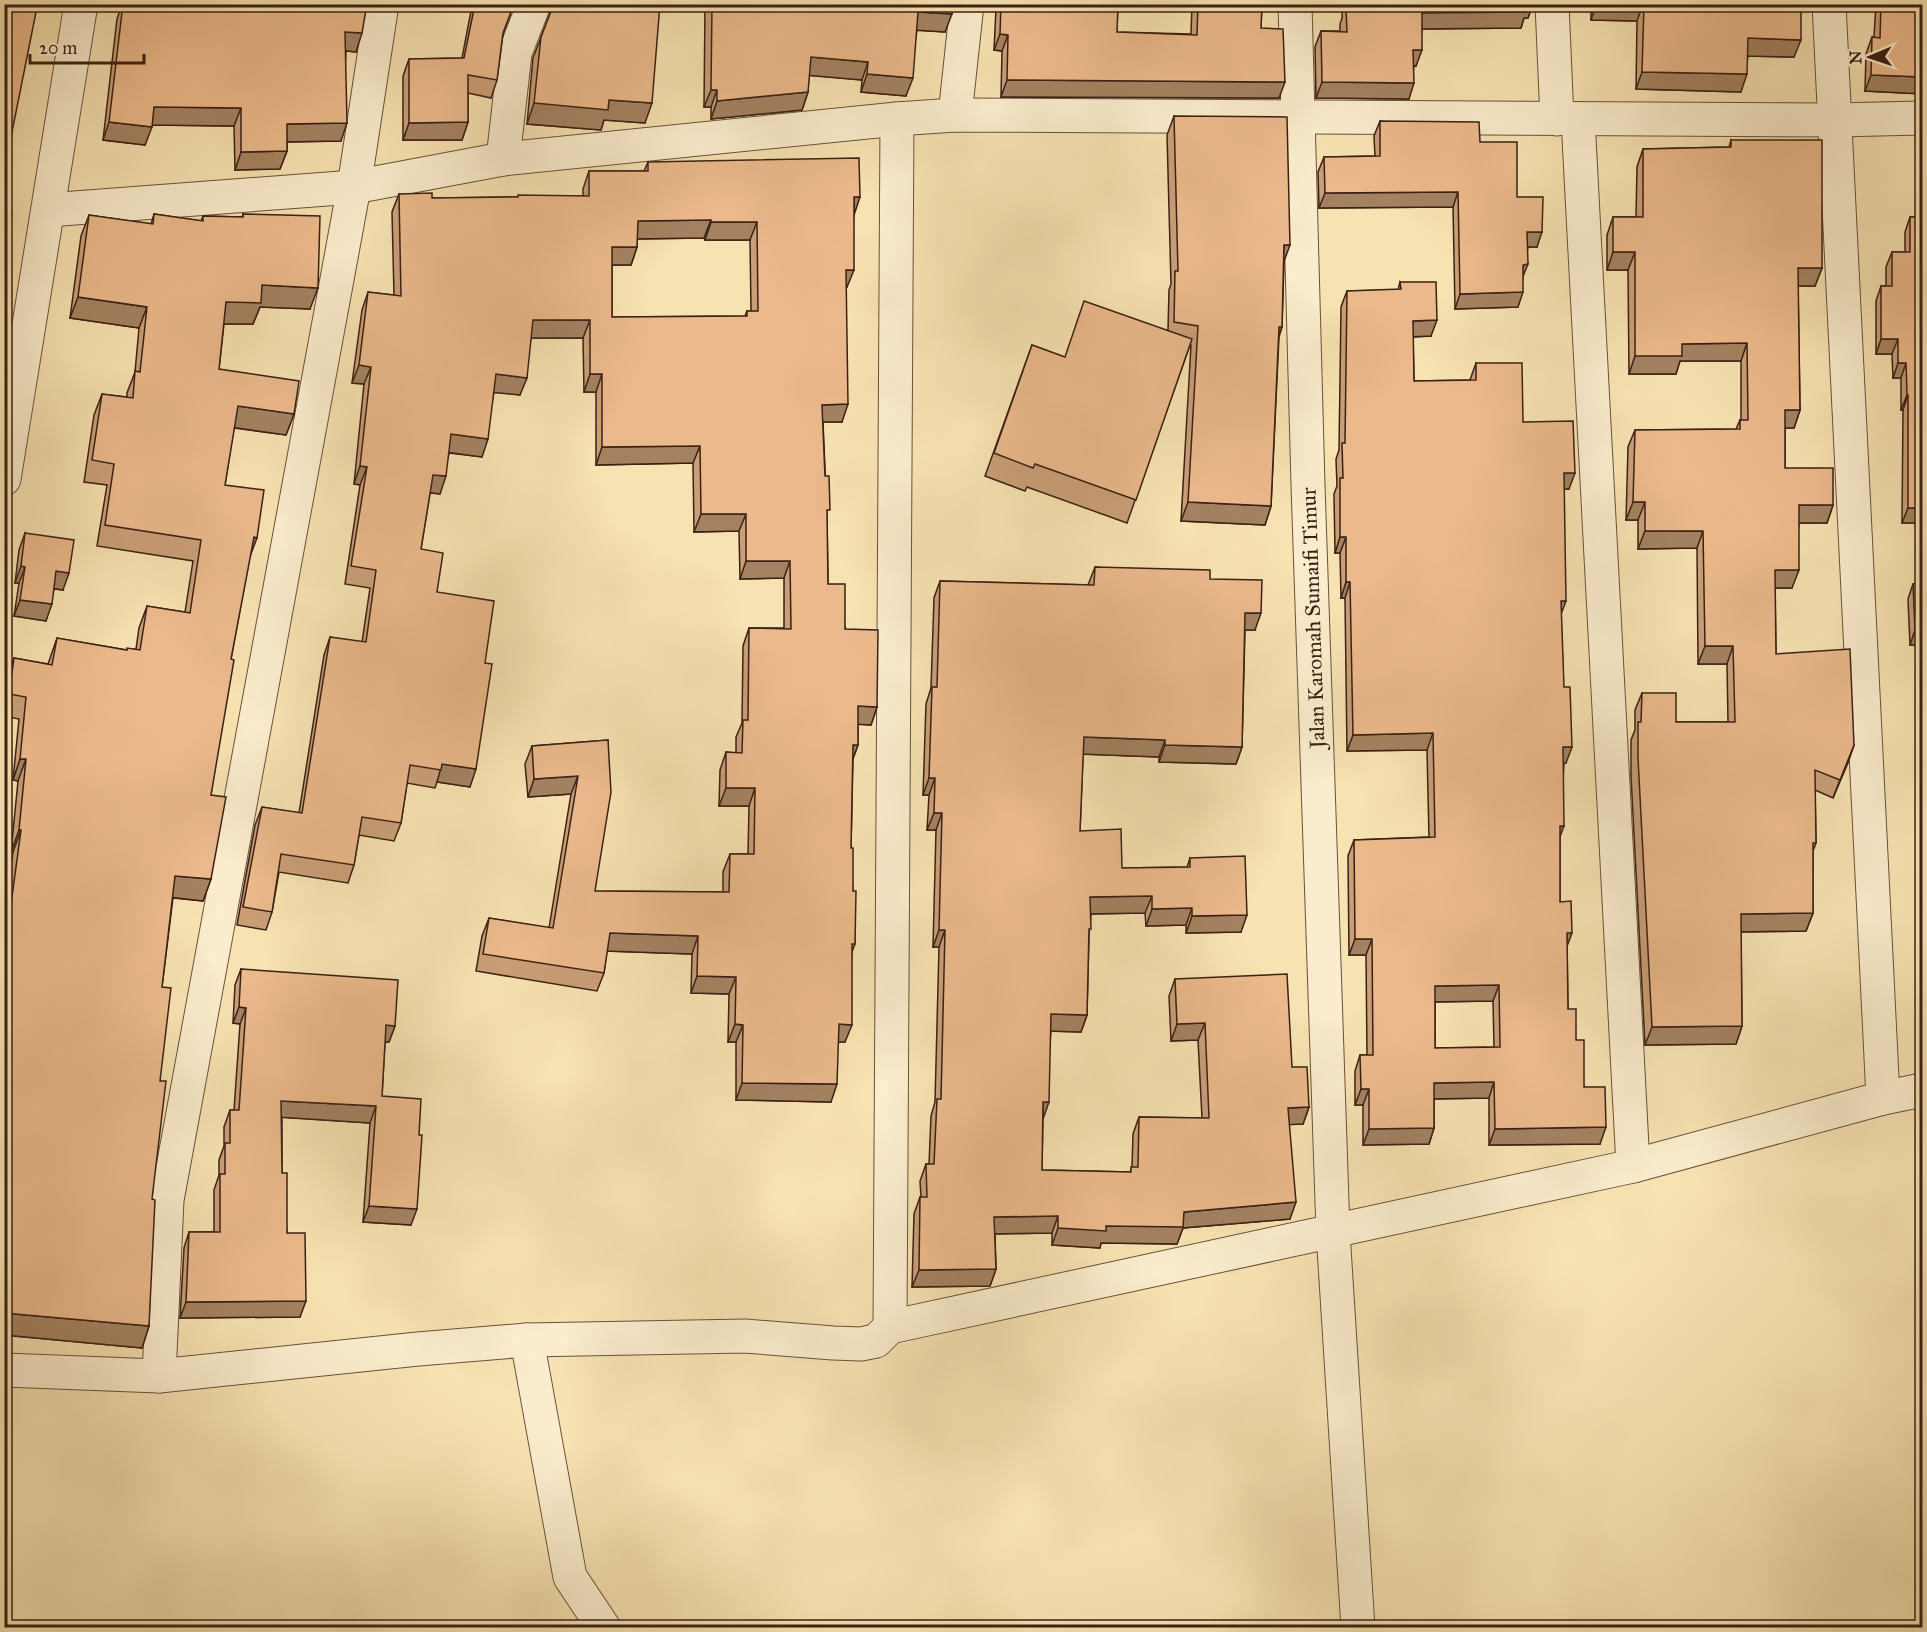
<svg xmlns="http://www.w3.org/2000/svg" width="1927" height="1632" font-family="'IM FELL Great Primer',serif">
  <style>
    .lines { fill: none; stroke-linecap: round; stroke-linejoin: round }
    .minor-casing { stroke: #69513c; stroke-width: 35 }
    .minor { stroke: #faeccc; stroke-width: 33 }
    .wall { fill: #ca9f78; stroke: #3a2115; stroke-width: 1.5; fill-rule: evenodd }
    .shaded-wall { fill: #a48261; stroke: #3a2115; stroke-width: 1.5 }
    .building { fill: #ebb98b; stroke: #3a2115; stroke-width: 1.5; fill-rule: evenodd }
    .labels { text-anchor: middle; dominant-baseline: central; stroke-width: 5; stroke-linejoin: round; paint-order: stroke }
    .street-label { font-size: 21px; fill: #3a2115; stroke: #faeccc }
  </style>
  <rect width="100%" height="100%" fill="#f7e2b1"/>
  <filter id="stains"><feTurbulence type="fractalNoise" baseFrequency=".00333" numOctaves="4"/><feColorMatrix values="0 0 0 0 .2 0 0 0 0 .09 0 0 0 0 .02 0 0 0 .5 -.17"/></filter>
  <radialGradient id="worn" r=".72"><stop offset=".6" stop-color="#630" stop-opacity="0"/><stop offset="1" stop-color="#630" stop-opacity=".3"/></radialGradient>
  <g class="lines">
    <g class="minor-casing">
      <g id="minor">
        <polyline points="1295,4 1308,485 1333,1232 1358,1628"/>
        <polyline points="1552,4 1557,119"/>
        <polyline points="955,115 967,4"/>
        <polyline points="1578,119 1633,1166"/>
        <polyline points="503,159 515,53 534,4"/>
        <polyline points="48,210 354,187 503,159 897,119 955,115 1836,120 1922,118"/>
        <polyline points="4,479 81,4"/>
        <polyline points="1883,1098 1922,1090"/>
        <polyline points="890,1327 897,119"/>
        <polyline points="527,1340 570,1577 604,1628"/>
        <polyline points="4,1370 159,1376 418,1349 527,1340 745,1336 833,1343 861,1344 876,1341 890,1327 1633,1166 1883,1098 1829,4"/>
        <polyline points="159,1376 167,1200 354,187 382,4"/>
      </g>
    </g>
    <use href="#minor" class="minor"/>
  </g>
  <g class="wall">
    <polygon points="122,4 367,4 356,52 346,51 341,141 287,142 287,151 280,169 235,170 234,126 152,125 145,145 103,140 117,19"/>
    <polygon points="435,4 514,4 503,34 497,80 491,98 468,93 468,122 462,140 403,140 403,76 409,59 462,58 471,11"/>
    <polygon points="598,4 660,4 645,123 604,120 601,130 527,124 533,58 553,6 597,9"/>
    <polygon points="705,4 953,4 945,32 917,30 906,96 861,92 862,80 809,75 808,92 802,110 711,119 711,107 704,107"/>
    <polygon points="997,4 1118,4 1117,32 1191,34 1192,4 1262,4 1261,28 1279,98 1001,97 1002,51 994,50 996,8"/>
    <polygon points="1342,4 1533,4 1528,18 1524,18 1521,28 1422,29 1416,66 1414,66 1409,99 1316,98 1315,47 1321,31 1340,31 1340,24 1342,18"/>
    <polygon points="1591,4 1789,4 1794,57 1748,56 1741,92 1636,89 1637,21 1591,20"/>
    <polygon points="1876,4 1923,4 1923,94 1865,91 1866,54 1872,37 1874,37"/>
    <polygon points="1174,116 1284,262 1282,327 1279,337 1271,506 1265,525 1181,521 1191,345 1190,345 1127,523 1027,487 1025,491 985,476 1032,345 1064,357 1168,330 1169,290 1171,284 1167,135"/>
    <polygon points="1380,121 1480,142 1517,197 1537,247 1528,247 1518,307 1455,309 1453,207 1319,208 1318,172 1324,157 1375,156 1374,136"/>
    <polygon points="1731,140 1822,268 1815,286 1798,286 1800,410 1794,428 1785,428 1785,468 1833,505 1827,523 1799,523 1792,588 1775,588 1776,654 1854,745 1833,798 1815,790 1816,843 1813,851 1813,913 1806,931 1741,932 1742,1026 1736,1044 1645,1045 1631,776 1631,740 1635,730 1635,710 1642,693 1676,722 1728,722 1727,664 1698,664 1697,548 1638,549 1638,520 1626,520 1628,447 1635,430 1736,429 1740,420 1741,420 1741,361 1680,361 1676,374 1629,374 1628,270 1607,270 1607,235 1613,217 1636,217 1637,167 1643,149 1729,147"/>
    <polygon points="1923,145 1923,670 1921,645 1910,645 1908,599 1913,584 1920,583 1920,523 1902,523 1903,410 1901,410 1901,378 1893,378 1892,354 1876,354 1876,301 1881,286 1886,286 1886,267 1892,252 1905,252 1905,232 1910,217 1919,217 1920,153"/>
    <path d="M648,162l206,52 -7,73h-1l-4,135h-19l4,95 1,67 49,123 -6,18 -13,-1v21l-5,14 -2,89 4,96 -3,8 -7,90h-7l-7,60 -95,-2v-58h-8l1,-48 -38,-1 1,-39 -85,-3 -3,22 -7,18 -121,-20 6,-35 7,-18 60,10 22,-134 -43,3 -3,-33 7,-18 76,-6 -13,151 128,1v-20l7,-18h18l1,-48h-30l1,-36 6,-18 10,1v-16l6,-14 1,-77 6,-18h35v-50l-44,1 -1,-48 -45,1 -1,-69 -97,2v-73h-12l-1,-54h-52l-11,57 -26,-3 -12,65 -33,-4 -9,41 -10,-1 -9,56 16,43 48,71 -15,124 -33,-5 -2,6 -28,-5 -6,40 -7,18 -35,-6 -5,30 -6,18 -69,-11 -7,40 -6,18 -29,-5 18,-100 7,-18 37,6 25,-158 6,-18 32,5 8,-54 -25,-4 15,-99 -6,-1 10,-100 -12,-1 10,-73 6,-18 26,3 -2,-83 7,-18 33,4 151,-2v-7l6,-18h55zM704,238l1,2h45l1,71h-4l-2,5 -133,1v-52h19l6,-18v-8z"/>
    <polygon points="154,214 201,221 203,216 242,217 243,214 310,309 260,307 253,324 224,324 219,369 294,414 286,435 234,428 225,485 250,555 231,659 211,795 211,879 203,901 173,898 162,987 160,1081 152,1199 149,1326 142,1348 4,1335 4,914 13,852 11,852 18,781 13,780 19,719 4,716 4,692 7,680 14,658 48,664 57,638 126,650 136,649 139,628 147,606 185,612 193,561 97,546 107,485 84,482 94,415 102,394 127,397 127,393 135,372 139,328 70,318 81,236 89,215 151,224"/>
    <path d="M1400,282l31,54 -18,1 1,44 56,-1 6,-17 47,59 46,67h-5l-3,125 5,149h-2l-4,75v64l7,43 1,64 8,31 8,47 16,57 -111,1v-47l-55,1v29l-5,16 -66,1v-40h-8v-34l5,-16h7l-1,-100h-17l-1,-99 6,-16 75,-3 -2,-87 -80,1 -2,-153h-4l-1,-45h-5l-1,-59 3,-8 -1,-27 3,-9 2,-143 6,-16 51,-1zM1493,1001l1,46 -59,1v-46z"/>
    <polygon points="25,533 63,590 54,589 46,621 14,616 19,583 15,583 19,550"/>
    <polygon points="1095,567 1210,579 1255,630 1245,630 1242,747 1236,764 1159,762 1159,757 1083,754 1080,831 1122,868 1187,867 1190,858 1241,932 1186,933 1186,925 1146,926 1145,913 1091,914 1089,935 1087,1015 1081,1032 1051,1031 1043,1117 1042,1170 1130,1172 1132,1167 1133,1134 1139,1117 1202,1118 1198,1040 1171,1041 1169,996 1175,979 1292,1067 1309,1107 1303,1124 1289,1124 1290,1219 1183,1228 1177,1244 1101,1243 1100,1248 1052,1245 1052,1233 995,1234 996,1269 990,1286 912,1287 914,1214 920,1197 921,1197 920,1181 926,1164 929,1164 931,1116 935,1102 939,947 933,947 936,830 927,830 929,795 923,795 926,704 931,688 934,598 940,581 1088,585"/>
    <polygon points="241,969 395,1026 389,1042 385,1042 382,1096 411,1225 363,1222 370,1123 282,1117 282,1173 287,1233 300,1317 180,1318 184,1248 189,1232 214,1232 214,1190 219,1175 219,1160 224,1146 224,1127 230,1110 234,1110 240,1024 233,1023 235,985"/>
    <polygon points="1923,1003 1923,1047 1920,1009"/>
  </g>
  <g class="shaded-wall">
    <polygon points="1525,4 1533,4 1528,18 1524,18 1521,28 1416,29 1422,13"/>
    <polygon points="1596,4 1643,4 1637,21 1591,20"/>
    <polygon points="918,12 952,14 945,32 912,30"/>
    <polygon points="345,32 362,33 356,52 339,50"/>
    <polygon points="1000,34 1008,35 1002,51 994,50"/>
    <polygon points="1748,38 1801,40 1794,57 1742,56"/>
    <polygon points="1413,50 1422,50 1416,66 1407,66"/>
    <polygon points="811,57 868,62 862,80 804,75"/>
    <polygon points="1642,72 1747,74 1741,92 1636,89"/>
    <polygon points="867,74 913,78 906,96 861,92"/>
    <polygon points="1871,75 1923,77 1923,94 1865,91"/>
    <polygon points="1007,80 1285,82 1279,98 1001,97"/>
    <polygon points="1322,82 1414,83 1409,99 1316,98"/>
    <polygon points="711,90 717,90 711,107 704,107"/>
    <polygon points="808,92 802,110 711,119 717,101"/>
    <polygon points="609,100 652,103 645,123 604,120 601,130 527,124 534,103"/>
    <polygon points="154,107 241,108 234,126 147,125"/>
    <polygon points="109,122 152,127 145,145 103,140"/>
    <polygon points="468,122 462,140 403,140 409,123"/>
    <polygon points="347,123 341,141 280,142 287,124"/>
    <polygon points="287,151 280,169 235,170 241,152"/>
    <polygon points="1458,192 1453,207 1319,208 1325,193"/>
    <polygon points="854,197 860,197 854,215"/>
    <polygon points="711,220 704,238 631,239 638,221"/>
    <polygon points="711,222 757,222 750,240 705,240"/>
    <polygon points="1527,232 1542,232 1537,247 1522,247"/>
    <polygon points="1284,245 1290,245 1283,264"/>
    <polygon points="612,247 637,247 631,265 606,265"/>
    <polygon points="1613,252 1635,252 1628,270 1607,270"/>
    <polygon points="1528,264 1522,279 1523,265"/>
    <polygon points="1798,268 1822,268 1815,286 1791,286"/>
    <polygon points="846,270 854,270 847,287 839,288"/>
    <polygon points="262,285 318,288 310,309 260,307 253,324 218,324 226,302"/>
    <polygon points="1523,292 1518,307 1455,309 1460,294"/>
    <polygon points="78,297 147,307 139,328 70,318"/>
    <polygon points="533,320 590,320 583,338 526,338"/>
    <polygon points="1437,320 1431,336 1408,337 1413,321"/>
    <polygon points="1279,327 1282,327 1275,346"/>
    <polygon points="1881,339 1898,339 1892,354 1876,354"/>
    <polygon points="1747,343 1741,361 1680,361 1676,374 1629,374 1635,356 1682,344"/>
    <polygon points="1898,363 1906,363 1901,378 1893,378"/>
    <polygon points="359,365 371,367 364,384 352,383"/>
    <polygon points="496,374 527,378 520,395 489,392"/>
    <polygon points="590,374 602,374 596,392 584,392"/>
    <polygon points="1907,395 1908,395 1903,410 1901,410"/>
    <polygon points="848,404 842,422 816,422 822,405"/>
    <polygon points="238,406 294,414 286,435 230,427"/>
    <polygon points="1785,410 1800,410 1794,428 1778,428"/>
    <polygon points="451,434 488,439 482,457 445,452"/>
    <polygon points="700,446 693,463 596,465 602,447"/>
    <polygon points="360,466 367,467 360,485 354,484"/>
    <polygon points="1564,473 1575,473 1569,489 1558,489"/>
    <polygon points="433,475 446,476 440,494 426,492"/>
    <polygon points="1188,502 1271,506 1265,525 1181,521"/>
    <polygon points="1633,502 1645,502 1638,520 1626,520"/>
    <polygon points="1799,505 1833,505 1827,523 1792,523"/>
    <polygon points="1908,508 1923,508 1923,516 1920,523 1902,523"/>
    <polygon points="701,514 746,514 739,531 694,532"/>
    <polygon points="1645,531 1703,531 1697,548 1638,549"/>
    <polygon points="254,537 257,538 249,559"/>
    <polygon points="1340,537 1346,537 1340,553 1335,553"/>
    <polygon points="746,561 790,561 784,578 740,579"/>
    <polygon points="21,566 25,567 19,583 15,583"/>
    <polygon points="1775,570 1799,570 1792,588 1769,588"/>
    <polygon points="56,571 69,573 63,590 50,588"/>
    <polygon points="1346,582 1350,582 1345,598 1341,598"/>
    <polygon points="20,600 52,604 46,621 14,616"/>
    <polygon points="1561,601 1566,601 1560,617"/>
    <polygon points="1245,613 1261,613 1255,630 1239,630"/>
    <polygon points="1915,630 1923,630 1923,641 1921,645 1910,645"/>
    <polygon points="1705,646 1733,646 1727,664 1698,664"/>
    <polygon points="858,706 877,707 871,725 852,724"/>
    <polygon points="1433,733 1427,750 1347,751 1353,735"/>
    <polygon points="1084,737 1165,740 1159,757 1078,754"/>
    <polygon points="853,745 858,745 851,763"/>
    <polygon points="1165,745 1242,747 1236,764 1159,762"/>
    <polygon points="1854,745 1848,763 1833,798 1840,780"/>
    <polygon points="1563,747 1572,747 1566,763 1558,763"/>
    <polygon points="20,759 26,759 18,781 13,780"/>
    <polygon points="442,764 476,769 470,787 437,782"/>
    <polygon points="578,776 571,794 528,797 534,779"/>
    <polygon points="929,778 935,778 929,795 923,795"/>
    <polygon points="726,788 755,788 749,806 719,806"/>
    <polygon points="934,813 942,813 936,830 927,830"/>
    <polygon points="1560,826 1564,826 1558,842"/>
    <polygon points="19,830 21,830 13,852 11,852"/>
    <polygon points="175,876 211,879 203,901 168,897"/>
    <polygon points="1152,896 1145,913 1084,914 1090,897"/>
    <polygon points="1192,908 1186,925 1146,926 1152,909"/>
    <polygon points="1813,913 1806,931 1735,932 1741,914"/>
    <polygon points="1247,915 1241,932 1186,933 1192,916"/>
    <polygon points="939,930 945,930 939,947 933,947"/>
    <polygon points="610,933 698,936 692,954 604,951"/>
    <polygon points="1567,933 1572,933 1566,949"/>
    <polygon points="1355,939 1372,939 1366,955 1349,955"/>
    <polygon points="697,976 736,977 729,994 691,993"/>
    <polygon points="1499,985 1493,1001 1429,1002 1435,986"/>
    <polygon points="239,1007 246,1008 240,1024 233,1023"/>
    <polygon points="1051,1014 1087,1015 1081,1032 1045,1031"/>
    <polygon points="1205,1023 1198,1040 1171,1041 1177,1024"/>
    <polygon points="735,1024 743,1025 736,1042 728,1042"/>
    <polygon points="839,1024 852,1025 845,1042 832,1042"/>
    <polygon points="386,1025 395,1026 389,1042 381,1041"/>
    <polygon points="1742,1026 1736,1044 1645,1045 1652,1027"/>
    <polygon points="1494,1082 1489,1098 1428,1099 1434,1083"/>
    <polygon points="742,1083 837,1084 831,1102 736,1100"/>
    <polygon points="1361,1089 1369,1089 1363,1105 1355,1105"/>
    <polygon points="281,1101 376,1106 370,1123 276,1117"/>
    <polygon points="1043,1102 1049,1102 1043,1119"/>
    <polygon points="1309,1107 1303,1124 1282,1125 1288,1108"/>
    <polygon points="1606,1127 1600,1144 1489,1145 1495,1129"/>
    <polygon points="1434,1128 1429,1144 1363,1145 1369,1129"/>
    <polygon points="1296,1202 1290,1219 1183,1228 1177,1244 1101,1243 1100,1248 1052,1245 1058,1228 1106,1226 1184,1212"/>
    <polygon points="369,1206 417,1209 411,1225 363,1222"/>
    <polygon points="1058,1216 1052,1233 988,1234 994,1217"/>
    <polygon points="996,1269 990,1286 912,1287 919,1270"/>
    <polygon points="306,1301 300,1317 180,1318 186,1302"/>
    <polygon points="4,1313 149,1326 142,1348 4,1335"/>
  </g>
  <g class="building">
    <polygon points="4,4 39,4 39,7 37,7 4,172"/>
    <polygon points="123,4 367,4 362,33 345,32 347,123 287,124 287,151 241,152 241,108 154,107 152,127 109,122"/>
    <polygon points="475,4 514,4 503,33 497,80 468,75 468,122 409,123 409,59 464,58"/>
    <polygon points="600,4 660,4 652,103 609,100 608,110 534,103 541,37 553,6 599,10"/>
    <polygon points="712,4 953,4 952,14 918,12 913,78 867,74 868,62 811,57 808,92 717,101 717,90 711,90"/>
    <polygon points="1001,4 1118,4 1117,32 1197,35 1198,4 1262,4 1261,28 1283,29 1285,82 1007,80 1008,35 1000,34"/>
    <polygon points="1348,4 1526,4 1526,12 1422,13 1422,50 1413,50 1414,83 1322,82 1321,31 1347,32 1346,8 1348,8"/>
    <polygon points="1644,4 1789,4 1789,6 1801,7 1801,40 1748,38 1747,74 1642,72"/>
    <polygon points="1881,4 1923,4 1923,77 1871,75 1872,37 1880,38"/>
    <polygon points="1174,116 1287,117 1290,245 1284,245 1282,327 1279,327 1271,506 1188,502 1198,326 1174,322 1175,271 1178,271"/>
    <polygon points="1380,121 1479,122 1480,142 1517,142 1517,197 1543,197 1542,232 1527,232 1528,264 1523,265 1523,292 1460,294 1458,192 1325,193 1324,157 1380,156"/>
    <polygon points="1731,140 1822,140 1822,268 1798,268 1800,410 1785,410 1785,468 1833,468 1833,505 1799,505 1799,570 1775,570 1776,654 1850,649 1854,745 1840,780 1815,770 1816,843 1813,843 1813,913 1741,914 1742,1026 1652,1027 1638,758 1638,722 1641,722 1642,693 1676,693 1676,722 1735,722 1733,646 1705,646 1703,531 1645,531 1645,502 1633,502 1635,430 1740,429 1740,420 1748,420 1747,343 1682,344 1682,356 1635,356 1635,252 1613,252 1613,217 1643,217 1643,149 1731,147"/>
    <path d="M859,158l1,39h-6v73h-8l2,134 -26,1 3,71h4l1,34h-3l1,74h17v45l33,1 -1,77 -19,-1v39h-5l-2,103h2v43h3l-1,53h-3v81l-13,-1 -2,60 -95,-1 1,-58 -8,-1 1,-47 -39,-1 1,-40 -88,-3 -6,40 -121,-19 6,-36 64,10 25,-152 -44,3 -2,-33 76,-6 3,52 -16,99 134,1 1,-38h24l1,-66h-29v-36l16,1 1,-33h5l1,-92 42,1 -1,-68h-44v-47h-45l-1,-68 -98,1v-73h-12v-54h-57l-6,58 -31,-4 -8,65 -37,-5 -5,42 -13,-1 -12,74 22,4 -6,39 57,9 -9,62 7,1 -16,105 -34,-5 -1,6 -31,-5 -9,58 -39,-6 -8,48 -73,-11 -9,58 -29,-5 19,-100 40,6 28,-176 36,5 10,-72 -25,-4 16,-99 -7,-1 11,-99 -12,-2 9,-73 33,4 -2,-102 33,-1v5l86,-1v-2l71,1v-25h59v-9zM711,220v2h46l1,89h-11v5l-135,1v-70h25l1,-26z"/>
    <polygon points="4,173 9,173 4,196"/>
    <polygon points="4,211 12,213 4,250"/>
    <polygon points="154,214 203,221 203,216 243,217 243,214 320,216 318,288 262,285 261,303 226,302 219,369 299,381 294,414 238,406 225,485 264,490 257,538 254,537 231,659 234,660 211,795 226,797 211,879 175,876 162,987 171,988 160,1081 166,1081 152,1199 155,1200 149,1326 4,1313 4,934 7,934 21,830 19,830 26,759 20,759 26,697 9,694 14,658 52,665 57,638 127,650 127,648 140,650 147,606 190,613 201,540 105,525 114,464 92,460 102,394 133,398 135,371 140,372 147,307 78,297 89,215 153,224"/>
    <polygon points="1910,217 1923,217 1923,508 1908,508 1908,395 1907,395 1906,363 1898,363 1898,339 1881,339 1881,286 1892,286 1892,252 1910,252"/>
    <path d="M1400,282h36l1,38 -24,1 1,60 62,-1v-17h46l1,59 50,-1 2,52h-11l2,128h-5l3,86h6l2,60h-9l1,79h-4v76l11,-1 1,32h-5l1,76h8v31h8v47h21l1,40 -111,2 -1,-47 -60,1v45l-65,1v-40h-8l-1,-34h13l-1,-116h-17l-1,-99 81,-3 -2,-104 -80,2 -3,-153h-4v-45h-6v-59h3l-1,-35h3l2,-152 54,-2zM1499,985l1,62 -65,1v-62z"/>
    <polygon points="1084,301 1192,339 1136,500 1035,464 1033,468 994,453 1032,345 1065,357"/>
    <polygon points="25,533 74,540 69,573 56,571 52,604 20,600 25,567 21,566"/>
    <polygon points="1095,567 1210,570 1210,579 1262,580 1261,613 1245,613 1242,747 1165,745 1165,740 1084,737 1080,831 1121,829 1122,868 1190,867 1190,858 1245,856 1247,915 1192,916 1192,908 1152,909 1152,896 1090,897 1091,929 1089,929 1087,1015 1051,1014 1049,1102 1043,1102 1042,1170 1131,1172 1131,1167 1138,1167 1139,1117 1209,1118 1205,1023 1177,1024 1175,979 1287,974 1292,1067 1307,1067 1309,1107 1288,1108 1296,1202 1184,1212 1183,1227 1106,1226 1106,1231 1058,1228 1058,1216 994,1217 996,1269 919,1270 920,1197 927,1197 926,1164 934,1164 937,1099 941,1099 945,930 939,930 942,813 934,813 935,778 929,778 932,687 937,687 940,581 1094,585"/>
    <polygon points="1923,583 1923,630 1915,630 1913,584"/>
    <polygon points="241,969 398,980 395,1026 386,1025 382,1096 421,1099 419,1135 422,1135 417,1209 369,1206 376,1106 281,1101 282,1173 287,1173 287,1233 305,1233 306,1301 186,1302 189,1232 220,1232 220,1174 225,1174 225,1143 230,1143 230,1110 239,1110 246,1008 239,1007"/>
  </g>
  <g class="labels">
    <g class="street-label">
      <text transform="translate(1313 618) rotate(-92)">Jalan Karomah Sumaifi Timur</text>
    </g>
  </g>
  <rect width="1927" height="1632" fill="none" stroke="#f7e2b1" stroke-width="24"/>
  <rect x="6" y="6" width="1915" height="1620" fill="none" stroke="#3a2115" stroke-width="3"/>
  <rect x="12" y="12" width="1903" height="1608" fill="none" stroke="#3a2115" stroke-width="1.5"/>
  <g transform="translate(1870 57) rotate(268)" stroke="#faeccc" stroke-width="4.5" paint-order="stroke">
  <path d="M0-4.5L10 22L0 15L-10 22Z" fill="#3a2115"/>
  <text y="-9" font-size="16" font-weight="bold" text-anchor="middle" fill="#3a2115">N</text>
  </g>
  <path d="M30 54v9h114v-9" fill="none" stroke="#3a2115" stroke-width="3"/>
  <text x="39" y="54" font-size="18" fill="#3a2115" stroke="#faeccc" stroke-width="4.5" paint-order="stroke">20 m</text>
  <rect width="100%" height="100%" filter="url(#stains)"/>
  <rect width="100%" height="100%" fill="url(#worn)"/>
</svg>
